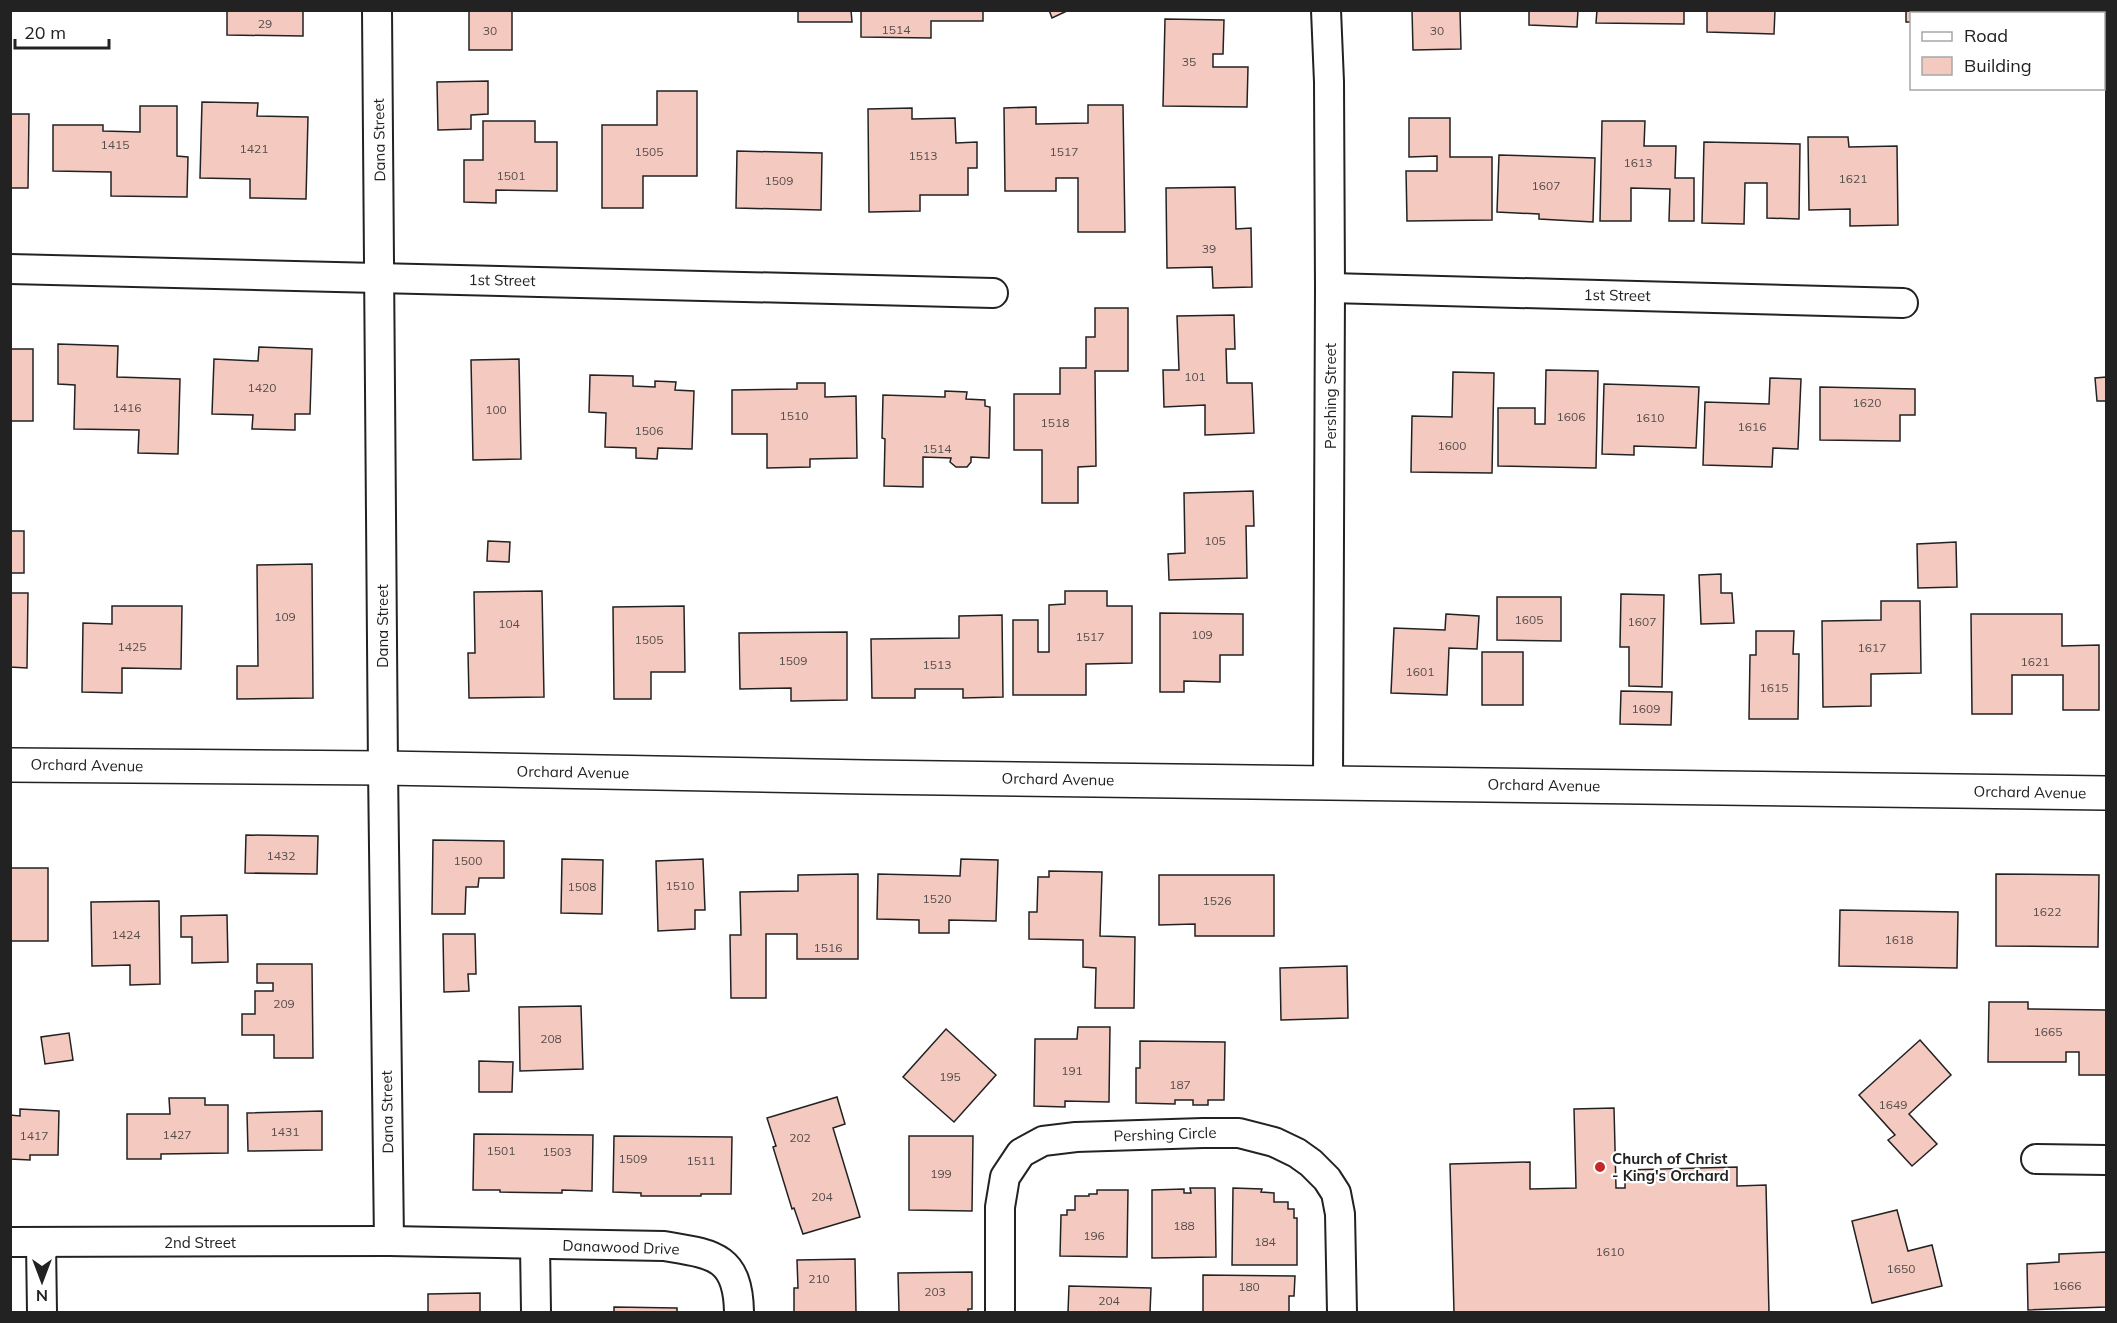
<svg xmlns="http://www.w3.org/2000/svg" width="2117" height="1323" font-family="Mulish,sans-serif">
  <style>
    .building { fill: #f3c9c0; stroke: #222; stroke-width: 1.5 }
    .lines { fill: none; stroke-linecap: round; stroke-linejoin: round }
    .minor-casing { stroke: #222; stroke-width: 32 }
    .tertiary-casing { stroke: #222; stroke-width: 36 }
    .minor { stroke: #fff; stroke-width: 28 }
    .tertiary { stroke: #fff; stroke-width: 33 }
    .poi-dot { fill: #c62828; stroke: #fff; stroke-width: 2 }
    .labels { text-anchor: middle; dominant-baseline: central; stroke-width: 4.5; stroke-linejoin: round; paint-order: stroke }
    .number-label { font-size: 12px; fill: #564c4a }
    .street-label { font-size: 15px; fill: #222; stroke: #fff }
    .poi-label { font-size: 15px; font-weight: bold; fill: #222; stroke: #fff; text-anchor: start }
  </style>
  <rect width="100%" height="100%" fill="#fff"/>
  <g class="building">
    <polygon points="227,10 303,10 303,36 227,35"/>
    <rect x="469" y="10" width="43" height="40"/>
    <polygon points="798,10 851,10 852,22 798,22"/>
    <polygon points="861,10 983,10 983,21 931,21 931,38 861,37"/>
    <polygon points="1049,10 1069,10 1052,18"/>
    <polygon points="1412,10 1460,10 1461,49 1413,50"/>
    <polygon points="1529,10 1578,10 1577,27 1529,25"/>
    <polygon points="1597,10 1684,10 1684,24 1596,23"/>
    <polygon points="1707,10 1775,10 1774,34 1707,32"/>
    <polygon points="1906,10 2003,10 2003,14 1912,14 1912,22 1906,22"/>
    <rect x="2008" y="10" width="90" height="4"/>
    <polygon points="1165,19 1224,20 1223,54 1213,54 1213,67 1248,67 1247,107 1163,106"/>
    <polygon points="488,81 488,114 471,115 471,129 438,130 437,82"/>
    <polygon points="657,91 697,91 697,176 643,176 643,208 602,208 602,125 657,125"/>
    <polygon points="202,102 258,103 257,116 308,117 306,199 250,198 250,179 200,178"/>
    <polygon points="1088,105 1123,105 1125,232 1078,232 1078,178 1056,178 1056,191 1005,191 1004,108 1036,107 1036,124 1088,123"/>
    <polygon points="140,106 177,106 177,156 188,157 187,197 111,196 111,172 53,171 53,125 103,125 103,131 140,132"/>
    <polygon points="912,108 912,119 955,118 956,143 977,142 977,168 968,168 968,195 920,195 920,211 869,212 868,109"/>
    <polygon points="10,114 29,114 28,188 10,188"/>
    <polygon points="1409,118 1450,118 1450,157 1492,157 1492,220 1407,221 1406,171 1437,171 1437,156 1409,157"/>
    <polygon points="483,121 535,121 535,142 557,142 557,191 496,190 496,203 464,202 464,160 483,160"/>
    <polygon points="1602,121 1645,121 1644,146 1676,146 1675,178 1694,178 1694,221 1669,221 1670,189 1631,188 1631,221 1600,221"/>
    <polygon points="1808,137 1848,137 1849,147 1897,146 1898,225 1850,226 1850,209 1809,210"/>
    <polygon points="1704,142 1800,144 1799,219 1767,218 1767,183 1745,183 1744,224 1702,223"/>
    <polygon points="737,151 822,153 821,210 736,208"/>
    <polygon points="1499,155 1595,158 1593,222 1539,219 1539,214 1497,212"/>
    <polygon points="1235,187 1236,229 1251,228 1252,287 1213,288 1212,267 1167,268 1166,188"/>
    <polygon points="1095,308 1128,308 1128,371 1095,371 1096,466 1078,467 1078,503 1042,503 1042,450 1014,450 1014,394 1060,394 1060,368 1086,368 1086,337 1095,337"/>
    <polygon points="1234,315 1235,349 1226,349 1227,383 1252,383 1254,433 1205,435 1205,405 1164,407 1163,370 1179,370 1177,316"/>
    <polygon points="58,344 118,346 117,377 180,379 178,454 138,453 139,430 74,429 75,385 58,384"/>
    <polygon points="259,347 312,349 310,414 295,414 295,430 252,429 253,415 212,414 214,359 258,361"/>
    <rect x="10" y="349" width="23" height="72"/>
    <polygon points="519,359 521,459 473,460 471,360"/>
    <polygon points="1546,370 1598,371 1596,468 1498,466 1498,408 1535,408 1535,424 1545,424"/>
    <polygon points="1453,372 1494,373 1492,473 1411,472 1412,416 1452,417"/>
    <polygon points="590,375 633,376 633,386 655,387 655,381 676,382 675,390 694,391 692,449 658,448 657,459 636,458 636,448 605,447 606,413 589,412"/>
    <polygon points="2106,377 2106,401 2097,401 2095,378"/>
    <polygon points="1770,378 1801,379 1798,449 1773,448 1772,467 1703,465 1705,402 1769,404"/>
    <polygon points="797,383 825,383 825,397 856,396 857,458 810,459 810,467 767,468 767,434 732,434 732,390 797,389"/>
    <polygon points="1604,384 1699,387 1696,448 1634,446 1634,455 1602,454"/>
    <polygon points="1820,387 1915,389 1915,415 1900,415 1900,441 1820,440"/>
    <polygon points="945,391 967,392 966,399 985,400 985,406 990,407 989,458 971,457 971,462 967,467 956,467 950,462 951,458 923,457 923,487 884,486 885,439 882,438 883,395 945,397"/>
    <polygon points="1253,491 1254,526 1246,526 1247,578 1169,580 1168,554 1185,553 1184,493"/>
    <rect x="10" y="531" width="14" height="42"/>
    <polygon points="488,541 510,542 509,562 487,561"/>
    <polygon points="1956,542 1957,587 1918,588 1917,544"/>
    <polygon points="312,564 313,698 237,699 237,666 258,666 257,565"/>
    <polygon points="1721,574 1721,593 1732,593 1734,623 1701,624 1699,575"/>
    <polygon points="542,591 544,697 469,698 468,653 475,653 474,592"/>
    <polygon points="1065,591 1107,591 1107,606 1132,606 1132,663 1086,664 1086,695 1013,695 1013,620 1038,620 1038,652 1049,652 1049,605 1065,604"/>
    <polygon points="10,593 28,593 27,668 10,667"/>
    <polygon points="1621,594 1664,595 1662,687 1629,686 1629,647 1620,647"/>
    <polygon points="1497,597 1561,597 1561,641 1497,640"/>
    <polygon points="1881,601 1920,601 1921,673 1871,674 1871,706 1823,707 1822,621 1881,620"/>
    <polygon points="112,606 182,606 181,669 122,668 122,693 82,692 83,623 112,624"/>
    <polygon points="684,606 685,672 651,672 651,699 614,699 613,607"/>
    <polygon points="1160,613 1243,614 1243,655 1220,655 1220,682 1184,681 1184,692 1160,692"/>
    <polygon points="1446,614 1479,616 1477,649 1449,648 1447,695 1391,693 1394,628 1445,630"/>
    <polygon points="1971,614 2062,614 2062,646 2099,645 2099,710 2063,710 2063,675 2012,675 2012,714 1972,714"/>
    <polygon points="1002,615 1003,697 963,698 963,689 915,689 915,698 872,698 871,639 959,638 959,616"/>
    <polygon points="1756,631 1794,631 1793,654 1799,654 1798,719 1749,719 1750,655 1756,655"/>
    <polygon points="847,632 847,700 791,701 791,688 740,689 739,633"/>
    <rect x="1482" y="652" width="41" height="53"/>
    <polygon points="1621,691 1672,692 1671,725 1620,724"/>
    <polygon points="246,835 318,836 317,874 245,873"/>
    <polygon points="433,840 504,841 504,878 479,878 478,887 466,887 465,914 432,914"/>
    <polygon points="562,859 603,860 602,914 561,913"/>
    <polygon points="703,859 705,910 695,910 695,929 658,931 656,861"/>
    <polygon points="961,859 998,860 996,921 949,920 949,933 919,933 919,920 877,919 878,874 960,876"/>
    <rect x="10" y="868" width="38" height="73"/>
    <polygon points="1049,871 1102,872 1100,936 1135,937 1134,1008 1095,1008 1096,968 1083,967 1083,940 1029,939 1029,912 1037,912 1038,877 1049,877"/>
    <polygon points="858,874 858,959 797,959 797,934 766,934 766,998 731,998 730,935 741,935 740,892 798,891 798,875"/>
    <polygon points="1996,874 2099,875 2098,947 1996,946"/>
    <polygon points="1159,875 1274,875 1274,936 1195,936 1195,924 1159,925"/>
    <polygon points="159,901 160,984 130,985 130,965 92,966 91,902"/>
    <polygon points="1840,910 1958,912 1957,968 1839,966"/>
    <polygon points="227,915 228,962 192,963 192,937 181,937 181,916"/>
    <polygon points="443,934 475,934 476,974 468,974 469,991 444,992"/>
    <polygon points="257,964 312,964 313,1058 274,1058 274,1035 242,1035 242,1014 255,1014 255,991 273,991 273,983 257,983"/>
    <polygon points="1347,966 1348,1018 1281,1020 1280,968"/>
    <polygon points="1989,1002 2028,1002 2028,1009 2106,1010 2106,1075 2079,1075 2079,1052 2066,1052 2066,1062 1988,1062"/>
    <polygon points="581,1006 583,1069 520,1071 519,1007"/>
    <polygon points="1078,1027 1110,1027 1109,1102 1065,1101 1065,1107 1034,1106 1035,1039 1077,1039"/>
    <polygon points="946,1029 996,1075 954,1122 903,1077"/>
    <polygon points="69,1033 73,1060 45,1064 41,1037"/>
    <polygon points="1920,1040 1951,1075 1909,1114 1937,1144 1912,1166 1888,1140 1895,1135 1859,1095"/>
    <polygon points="1140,1041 1225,1042 1224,1100 1208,1100 1208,1105 1193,1105 1193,1100 1175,1100 1175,1104 1136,1103 1136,1068 1140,1068"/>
    <polygon points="479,1061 513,1062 512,1092 479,1092"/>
    <polygon points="837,1097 845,1124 833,1128 860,1217 803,1234 794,1208 792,1209 773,1147 776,1146 767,1118"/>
    <polygon points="169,1098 205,1098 205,1105 228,1105 228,1153 161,1154 161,1159 127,1159 127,1114 170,1114"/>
    <polygon points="1614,1108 1616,1188 1625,1188 1625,1170 1737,1167 1737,1186 1766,1185 1769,1312 1454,1312 1450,1164 1530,1162 1530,1189 1576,1188 1574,1109"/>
    <polygon points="20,1109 59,1111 58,1155 30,1155 30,1160 10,1159 10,1115 20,1116"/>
    <polygon points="322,1111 322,1150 248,1151 247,1113"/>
    <polygon points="474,1134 593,1135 592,1191 562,1190 562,1193 500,1192 500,1190 473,1190"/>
    <polygon points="614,1136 732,1137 731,1194 701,1194 701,1196 641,1196 641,1193 613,1192"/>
    <polygon points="909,1136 973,1136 972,1211 909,1210"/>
    <polygon points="1190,1188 1215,1188 1216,1257 1152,1258 1152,1190 1184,1189 1184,1193 1191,1193"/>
    <polygon points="1233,1188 1262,1189 1261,1192 1274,1193 1274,1202 1288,1202 1288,1209 1294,1209 1294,1218 1297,1218 1297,1265 1232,1265"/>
    <polygon points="1097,1190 1128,1190 1127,1257 1060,1256 1061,1215 1067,1215 1067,1210 1075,1210 1075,1196 1089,1196 1089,1194 1097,1194"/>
    <polygon points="1897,1210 1908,1251 1932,1245 1942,1286 1872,1303 1852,1221"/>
    <polygon points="2106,1252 2106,1307 2028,1310 2027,1264 2059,1262 2059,1254"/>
    <polygon points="855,1259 856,1312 794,1312 794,1288 798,1288 797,1260"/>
    <polygon points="972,1272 972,1309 968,1309 968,1312 899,1312 898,1273"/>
    <polygon points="1203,1275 1295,1276 1294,1296 1289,1296 1289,1312 1203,1312"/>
    <polygon points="1069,1286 1151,1288 1150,1312 1068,1312"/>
    <polygon points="480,1293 480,1312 428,1312 428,1294"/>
    <polygon points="614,1307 677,1308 677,1312 682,1312 586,1312 614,1312"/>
  </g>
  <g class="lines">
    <g class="minor-casing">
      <g id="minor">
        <polyline points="377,10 383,768 389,1241"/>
        <polyline points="1326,10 1329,82 1330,288 1328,782"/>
        <polyline points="10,269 993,293"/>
        <polyline points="1330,288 1903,303"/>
        <polyline points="2036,1159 2106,1160"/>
        <path d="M10,1242l379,-1 275,5c48,8 74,9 75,66"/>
        <polyline points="41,1243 42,1312"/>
        <polyline points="535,1245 536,1312"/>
        <polyline points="1000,1312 1000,1207 1005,1177 1021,1153 1043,1141 1076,1137 1203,1133 1239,1133 1274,1142 1297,1153 1311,1163 1327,1179 1336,1193 1340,1214 1342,1312"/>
      </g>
    </g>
    <g class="tertiary-casing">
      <polyline id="tertiary" points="10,765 383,768 866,777 2106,793"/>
    </g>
    <use href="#minor" class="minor"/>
    <use href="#tertiary" class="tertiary"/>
  </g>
  <circle class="poi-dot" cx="1600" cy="1167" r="6"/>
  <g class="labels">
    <g class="number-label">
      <text x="265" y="23">29</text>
      <text x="896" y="29">1514</text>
      <text x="490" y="30">30</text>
      <text x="1437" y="30">30</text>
      <text x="1189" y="61">35</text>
      <text x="115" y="144">1415</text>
      <text x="254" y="148">1421</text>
      <text x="649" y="151">1505</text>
      <text x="1064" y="151">1517</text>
      <text x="923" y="155">1513</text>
      <text x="1638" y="162">1613</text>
      <text x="511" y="175">1501</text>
      <text x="1853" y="178">1621</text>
      <text x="779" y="180">1509</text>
      <text x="1546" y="185">1607</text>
      <text x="1209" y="248">39</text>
      <text x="1195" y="376">101</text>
      <text x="262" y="387">1420</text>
      <text x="1867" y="402">1620</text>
      <text x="127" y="407">1416</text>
      <text x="496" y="409">100</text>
      <text x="794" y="415">1510</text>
      <text x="1571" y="416">1606</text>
      <text x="1650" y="417">1610</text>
      <text x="1055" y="422">1518</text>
      <text x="1752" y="426">1616</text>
      <text x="649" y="430">1506</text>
      <text x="1452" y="445">1600</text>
      <text x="937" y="448">1514</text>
      <text x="1215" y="540">105</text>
      <text x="285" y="616">109</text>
      <text x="1529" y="619">1605</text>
      <text x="1642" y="621">1607</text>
      <text x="509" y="623">104</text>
      <text x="1202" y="634">109</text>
      <text x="1090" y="636">1517</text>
      <text x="649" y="639">1505</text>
      <text x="132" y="646">1425</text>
      <text x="1872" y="647">1617</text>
      <text x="793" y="660">1509</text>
      <text x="2035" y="661">1621</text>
      <text x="937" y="664">1513</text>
      <text x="1420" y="671">1601</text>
      <text x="1774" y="687">1615</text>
      <text x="1646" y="708">1609</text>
      <text x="281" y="855">1432</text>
      <text x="468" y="860">1500</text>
      <text x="680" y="885">1510</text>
      <text x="582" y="886">1508</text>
      <text x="937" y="898">1520</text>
      <text x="1217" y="900">1526</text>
      <text x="2047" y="911">1622</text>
      <text x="126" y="934">1424</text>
      <text x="1899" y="939">1618</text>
      <text x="828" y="947">1516</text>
      <text x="284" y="1003">209</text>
      <text x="2048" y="1031">1665</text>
      <text x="551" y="1038">208</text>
      <text x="1072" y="1070">191</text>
      <text x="950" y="1076">195</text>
      <text x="1180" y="1084">187</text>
      <text x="1893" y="1104">1649</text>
      <text x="285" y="1131">1431</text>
      <text x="177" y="1134">1427</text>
      <text x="34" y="1135">1417</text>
      <text x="800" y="1137">202</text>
      <text x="501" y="1150">1501</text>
      <text x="557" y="1151">1503</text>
      <text x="633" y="1158">1509</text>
      <text x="701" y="1160">1511</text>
      <text x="941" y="1173">199</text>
      <text x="822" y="1196">204</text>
      <text x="1184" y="1225">188</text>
      <text x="1094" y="1235">196</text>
      <text x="1265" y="1241">184</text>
      <text x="1610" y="1251">1610</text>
      <text x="1901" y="1268">1650</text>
      <text x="819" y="1278">210</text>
      <text x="2067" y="1285">1666</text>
      <text x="1249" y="1286">180</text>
      <text x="935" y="1291">203</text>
      <text x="1109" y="1300">204</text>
    </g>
    <g class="street-label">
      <text transform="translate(379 140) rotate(-91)">Dana Street</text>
      <text transform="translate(502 280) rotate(1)">1st Street</text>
      <text transform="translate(1617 295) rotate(1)">1st Street</text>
      <text transform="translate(1330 396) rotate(-90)">Pershing Street</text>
      <text transform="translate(382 626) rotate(-90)">Dana Street</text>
      <text transform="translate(87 765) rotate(1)">Orchard Avenue</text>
      <text transform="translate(573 772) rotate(1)">Orchard Avenue</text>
      <text transform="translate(1058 779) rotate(1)">Orchard Avenue</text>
      <text transform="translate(1544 785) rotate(1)">Orchard Avenue</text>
      <text transform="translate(2030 792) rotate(1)">Orchard Avenue</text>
      <text transform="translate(387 1112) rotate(-91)">Dana Street</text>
      <text transform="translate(1165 1134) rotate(-2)">Pershing Circle</text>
      <text x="200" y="1242">2nd Street</text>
      <text transform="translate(621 1247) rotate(2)">Danawood Drive</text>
    </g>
    <g class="poi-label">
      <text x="1612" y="1158">Church of Christ<tspan x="1612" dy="17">- King's Orchard</tspan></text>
    </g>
  </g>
  <rect width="2117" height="1323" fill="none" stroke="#222222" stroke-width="24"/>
  <rect x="1910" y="12" width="195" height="78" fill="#ffffff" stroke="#a7a7a7" stroke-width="1.5"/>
  <rect x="1922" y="32" width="30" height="9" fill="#ffffff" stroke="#a7a7a7" stroke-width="1.5"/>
  <text x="1964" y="42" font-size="18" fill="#222222">Road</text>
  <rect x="1922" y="57" width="30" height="18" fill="#f3c9c0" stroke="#a7a7a7" stroke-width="1.5"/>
  <text x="1964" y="72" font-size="18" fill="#222222">Building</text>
  <g transform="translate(42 1281) rotate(180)" stroke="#ffffff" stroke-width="4.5" paint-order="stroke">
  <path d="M0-4.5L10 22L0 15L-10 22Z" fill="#222222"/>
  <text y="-9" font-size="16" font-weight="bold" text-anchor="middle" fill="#222222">N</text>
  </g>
  <path d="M15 39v9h94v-9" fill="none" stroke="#222222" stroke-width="3"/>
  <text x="24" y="39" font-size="18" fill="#222222" stroke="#ffffff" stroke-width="4.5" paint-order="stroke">20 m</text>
</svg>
